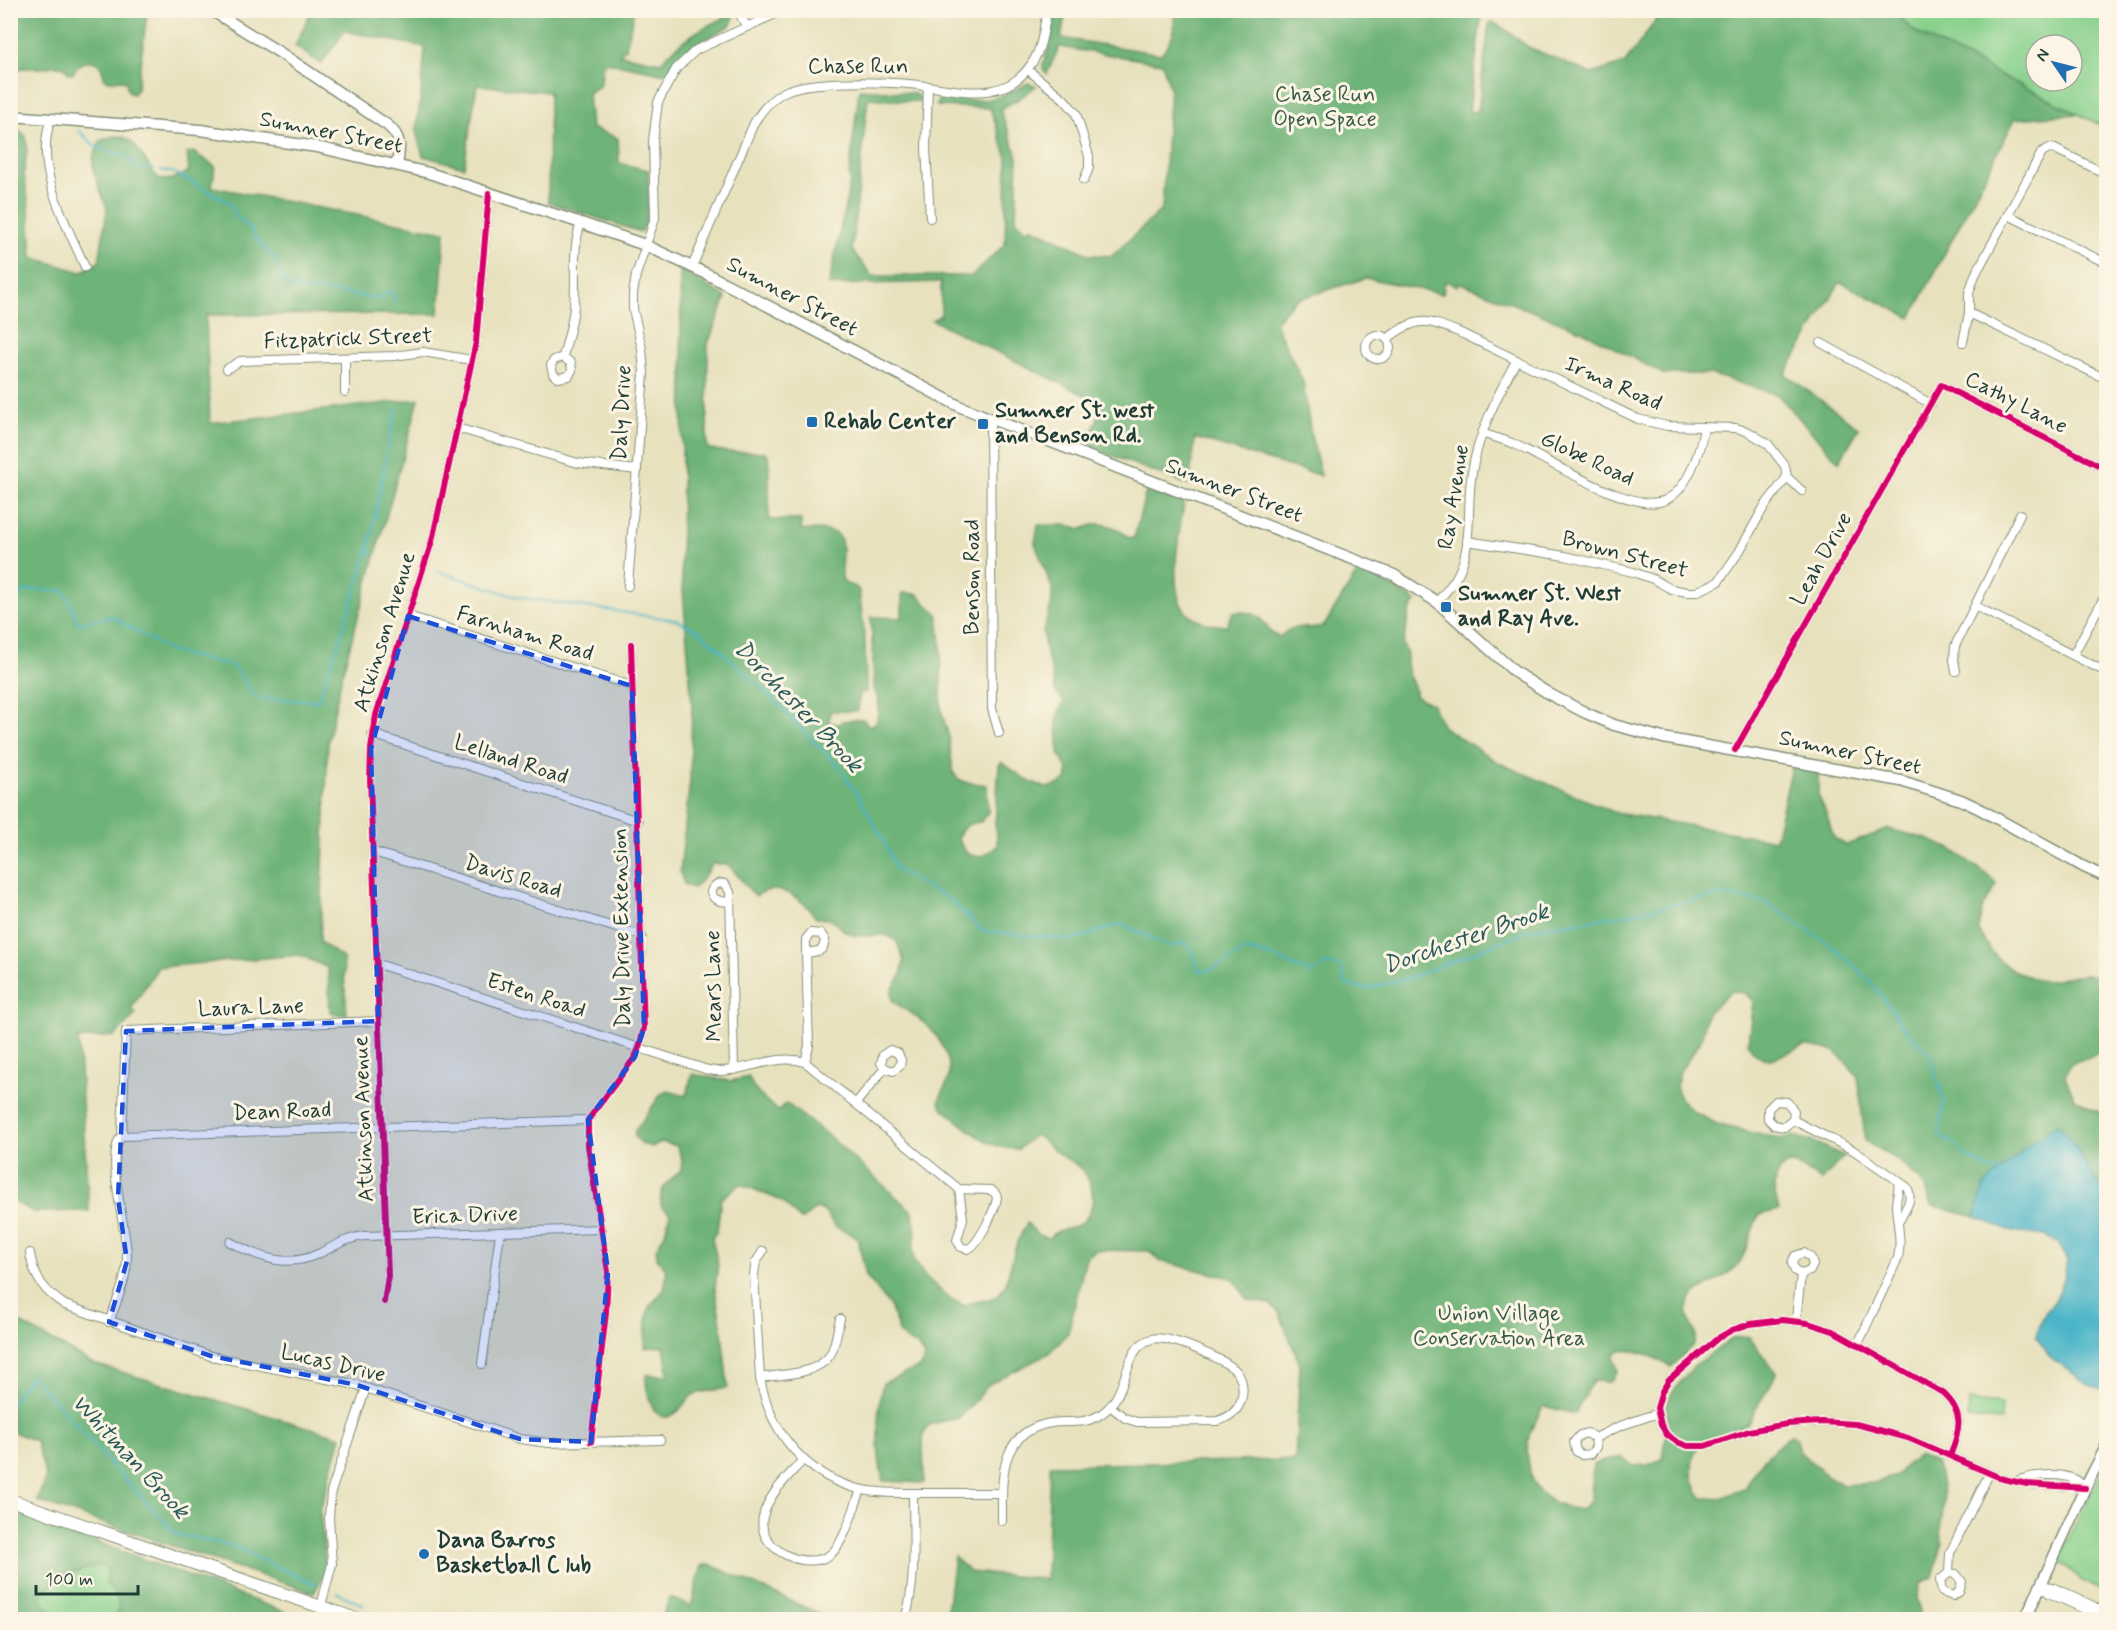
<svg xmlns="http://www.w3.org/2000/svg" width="2117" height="1630" font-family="Mynerve,sans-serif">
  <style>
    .green { fill: #88d18d; stroke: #548760; stroke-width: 1.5; fill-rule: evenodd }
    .forest { fill: #6eb378; stroke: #467856; stroke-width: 1.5 }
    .water { fill: #4bb5c8; stroke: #35797e; stroke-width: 1.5 }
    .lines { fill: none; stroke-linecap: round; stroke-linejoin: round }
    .stream { stroke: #4bb5c8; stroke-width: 2 }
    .street-casing { stroke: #838f78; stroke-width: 10 }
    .secondary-casing { stroke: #838f78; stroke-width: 13 }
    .primary-casing { stroke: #838f78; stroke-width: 14 }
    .street { stroke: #fff; stroke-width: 8 }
    .secondary { stroke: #fff; stroke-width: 10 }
    .primary { stroke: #fff; stroke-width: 12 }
    .cycleway-casing { stroke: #fcf5e5; stroke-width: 10 }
    .cycleway { stroke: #d6006c; stroke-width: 6 }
    .marked { fill: #1d4ed8; fill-opacity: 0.2; stroke: #1d4ed8; stroke-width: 4.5; stroke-dasharray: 12 8; stroke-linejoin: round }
    .poi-dot { fill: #1f6fb2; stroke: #fcf5e5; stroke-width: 2 }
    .labels { text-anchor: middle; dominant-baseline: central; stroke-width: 6; stroke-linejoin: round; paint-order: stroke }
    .street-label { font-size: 22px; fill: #1f3d34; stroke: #fcf5e5 }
    .park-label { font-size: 22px; fill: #345b46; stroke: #fcf5e5 }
    .poi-label { font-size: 22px; font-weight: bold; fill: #1f3d34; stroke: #fcf5e5; text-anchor: start }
    .water-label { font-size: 24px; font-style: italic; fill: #2a5b59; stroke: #fcf5e5 }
  </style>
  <rect width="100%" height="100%" fill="#fcf5e5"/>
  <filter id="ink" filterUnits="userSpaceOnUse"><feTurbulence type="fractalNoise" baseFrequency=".0167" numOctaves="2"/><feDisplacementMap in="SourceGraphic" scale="12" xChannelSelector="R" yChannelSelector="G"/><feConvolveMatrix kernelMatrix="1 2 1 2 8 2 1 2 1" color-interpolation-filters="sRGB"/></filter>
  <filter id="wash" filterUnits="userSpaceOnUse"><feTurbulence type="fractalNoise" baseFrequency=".008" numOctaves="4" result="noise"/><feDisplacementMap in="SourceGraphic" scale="24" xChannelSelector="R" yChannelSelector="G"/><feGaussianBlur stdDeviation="1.35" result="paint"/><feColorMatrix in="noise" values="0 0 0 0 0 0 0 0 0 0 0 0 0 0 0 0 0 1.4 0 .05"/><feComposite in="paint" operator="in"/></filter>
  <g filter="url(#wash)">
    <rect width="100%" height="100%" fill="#e7e1bd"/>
    <g class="green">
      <path d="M1897,11h209v117l-189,-95 -12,-10zM2036,45h36v36h-36z"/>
      <polygon points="1969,1401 2002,1404 2001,1421 1968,1418"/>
      <polygon points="2106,1463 2106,1592 2082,1581 2058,1559"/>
      <polygon points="10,1525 151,1577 214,1619 11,1619"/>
    </g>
    <g class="forest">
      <path d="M139,11l8,3 -10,75 -4,5 -5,-2 -2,-11 -3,-1 -15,1 -4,-3c-3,-23 -22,-20 -32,-4l-4,-1 -3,-6c-10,-3 -15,0 -25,1 -11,1 -19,-2 -29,3v-60z"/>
      <path d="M634,11l-8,37 -7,6 42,8c20,-23 43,-37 72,-47l1,3 -4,8 -41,22 -24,26 -58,-12 -5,4 -1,19 -13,8 3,35 27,10 1,25 29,7c0,15 4,54 -8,62l-92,-30 1,-110 -72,-7 -13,82 -41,-11 -7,-24 5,-39 4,-46 -80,-16 -24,33 -26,-18 16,-35z"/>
      <path d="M1056,11h10l-5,27 100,16c10,-12 18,-27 11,-43h310l-13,101 9,-1 11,-87 3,-2 16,9 20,16 64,27 33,-11 31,-43 4,-9h237l8,12 12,10 161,81 -63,5 -104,199 -71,-36 -55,92 74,54 -20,34 -61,-67 -68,-21h-47l-80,-43 -125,-49 -1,4 -12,-5 -2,13 -77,-16 -71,22 -20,23 28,59 8,53 10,41 -126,-38 -6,47 -102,-39 16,-42 -171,-84 9,-5v-33l-112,3 22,-108h-2l10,-88 54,4 5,3 3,6 -53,-4 -16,152 20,26h100l33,-32 2,-86 -17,-50 -53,-2 1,-6 5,-3c37,5 51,6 85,-14l8,3 -16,12 -20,11 18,48 -2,63 11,11 3,-4 60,28 22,1 50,-47 8,-121 -8,-25 -103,-16 -12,27 -4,-4v-6l6,-18z"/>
      <path d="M11,123l15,13 1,12 -3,26 5,32 3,51 49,15 18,-10 8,-53 -13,-36 -1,-14 7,-18c29,-15 37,7 51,28 3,4 5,9 10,10 10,3 20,-4 28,-8l-2,-18 6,-1 22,14 -3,21 233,45 -6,82 -233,1 4,108 209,-24 -76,272 -15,70 -8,201 23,16 4,58 -17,-4 -2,-44 -28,-13 -142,12 -27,42 5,5 -21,22 -37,3 11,172 -56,1 -22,-12z"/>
      <path d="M680,269l46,28 -18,47 -1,100 2,5 19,3h37l3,3 1,8v57h32v10c9,1 30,-2 37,5 9,9 -1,39 6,47 3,3 10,4 13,6l2,3 6,49 1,52 -6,1 -2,18h-28l-1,12 11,1 2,-3 21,-2 5,6 3,1 6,-5 2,-18 -5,-15 -3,-71 31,1v-25l16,1 7,9 13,11 3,32v63l8,29 4,34 4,6 7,4 23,3 1,27 -7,10c-13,1 -18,4 -23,15 7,23 22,24 39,9v-12l-2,-8 4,-61 3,-3c20,14 40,36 64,18l2,-9 -9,-18 -2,-28v-9l7,-15 -9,-10 -3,-20 -7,-21 -2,-19 9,-28v-15l-17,-45 3,-18c15,1 29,-2 43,4 5,-1 10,-4 15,-5 13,-1 25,6 33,14h5l12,-47 38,12c-4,26 -18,90 3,110 11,10 26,12 39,13l7,-14c21,-1 28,3 38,21l9,4c16,-17 25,-5 44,-11l36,-58 56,33 -7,12 -6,31 4,11v16l8,18v7l17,8 11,23 56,36 117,50 159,27 17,-73 26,5v23l7,15 9,28 12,7 43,-16 38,10 24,10 36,25 10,10 -15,26 -4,20c14,25 26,40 55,48 5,1 9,3 14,3 18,-1 45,-13 59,0v73l-7,-1 -29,11 -5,13 10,22 31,17v71l-7,-2 -17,-25 -98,26 -9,31 -44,-12 -8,-22 -23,-21 -35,-21 -7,-65 -23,-25 -29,-6 -34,14 -10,-1 -9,-6 -5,-9 5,-42 -8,-8 -14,-2 -24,22 -6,28 -21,30 -4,15 4,12 14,14 25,13 62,14 13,-3 20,6 30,14 -22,24 -28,-16 -9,1c-15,16 -12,25 -6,45l-20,5c-10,17 -9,33 -20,48 -21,28 -72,24 -43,71l-2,10 -23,23c-19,-11 -32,-19 -54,-16l-4,7 5,12 -8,12 -17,-1 -18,33 -32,-8c-4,10 -11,20 -14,30 -4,14 0,44 10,55 11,12 28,17 43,19l9,-10 2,-36 29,-7 11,9 15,-1 15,-6 5,-38 -2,-16 8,-15 19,-23 40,-29 15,-2 28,37c-5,14 -14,24 -21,37 -2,4 -3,9 -6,12 -22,21 -55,4 -57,45 -1,12 2,21 10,30l17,2 25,-10c11,-23 27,-38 47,-54l6,4 2,12 27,24 17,10 31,-2 22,-7 13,-14 10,-7 15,6 6,13 4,27 -3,23 1,19 -9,34 -13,6 -3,16 3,14 -4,6h-970l8,-63 15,16 77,7 4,-114 245,-5 5,-95 -21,-53 -10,-8 -21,-4 -16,-22 -72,-17 -10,-10 -54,-1 -10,8 -18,75 -20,21 -59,30 -12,15 -19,19 -27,6 -5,4 -3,10 1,45 -41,-2c-7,-31 -7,-67 0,-98l39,-17 3,-8 -8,-13 -8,-3 -9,-8 -10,-28 -24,-30 -8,-37c-7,-6 -16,-8 -23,-13 -7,-7 -7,-15 -18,-18l-16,12c-7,-5 -10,-11 -17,-17 -3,-3 -40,-18 -44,-19l-19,15 -4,32 -5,7 6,26 -3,25 6,34 7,65c-11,2 -23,3 -33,6 -8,3 -13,15 -20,20 -22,14 -30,-24 -29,-39h22l-4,-29 -19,2 1,-28 3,-13 15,-17 2,-11v-10l-9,-11 -1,-9 9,-16 5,-20 -8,-6c-6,-18 7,-25 19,-37l1,-11 -5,-13 -16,-4 -9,5 -9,-3 -8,-7v-6l26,-37 7,-3 18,5 6,-22 39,7 18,-4c4,15 18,25 30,34l7,-8 44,34 83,75 3,22 -3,12 1,14 12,17 24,22 13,6 33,-8 9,-11 12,-44 10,-19c6,7 12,14 22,15 9,-11 23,-8 33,-16 16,-13 12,-37 1,-51 -6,-8 -16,-11 -24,-17 -7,-5 -14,-12 -22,-18h-4l-14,13c-31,2 -52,-22 -76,-40l-4,-8c3,-8 9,-18 10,-26 2,-24 -15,-46 -34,-59 -8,-6 -16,-9 -23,-16v-10l9,-14 3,-15 -7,-19 -10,-7 -32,1 -10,-5 -14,-12 -15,-1c-11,-18 -38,-38 -60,-22 -12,-10 -18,-22 -29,-32h-14c-8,8 -11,19 -20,24l-9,-4 -4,-12 10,-91 2,-76 -11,-140 2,-207 -2,-14z"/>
      <polygon points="11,1318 94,1364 341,1437 320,1511 326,1571 314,1593 37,1501 46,1477 36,1441 11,1431"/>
      <path d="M10,1510h1l290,108 -187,1c9,-17 4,-22 -8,-36l2,-11 -3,-5 -6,-2 -39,12 -18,17v8l12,11 3,6h-46z"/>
      <polygon points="702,1565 711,1565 831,1619 661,1619 670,1598 691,1606"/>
    </g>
    <polygon class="water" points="2058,1124 2072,1141 2099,1185 2106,1187 2106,1390 2089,1385 2049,1356 2036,1335 2045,1312 2056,1300 2064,1280 2067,1260 2057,1243 2045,1236 2013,1232 1975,1217 1984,1186 2031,1143"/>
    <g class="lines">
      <g class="stream">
        <polyline points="79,131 95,146 103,150 122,154 137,167 152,169"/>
        <path d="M161,170l14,3 55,30 6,13 15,13 2,6 17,19 5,3c1,4 1,10 3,14 9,24 39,19 59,21 15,2 28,6 43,7l5,-7 4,-1 3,3 3,7"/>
        <polyline points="368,552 396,408"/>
        <polyline points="437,571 517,597 676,620 699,631 758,684 838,766 859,797 885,843 896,869 950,900 983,931 1073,940 1121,924 1171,947 1185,942 1191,949 1199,971 1211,970 1247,950 1276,958 1313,974 1325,964 1340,966 1345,984 1367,989 1415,976 1533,929 1623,915 1719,895 1765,902 1835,948 1872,983 1905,1029 1929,1053 1944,1101 1939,1135 1958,1146 1966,1157 1991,1170 2001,1172"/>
        <polyline points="10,605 26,590 64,591 79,624 112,616 169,651 233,666 256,698 318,701 338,645 368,552 374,553"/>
        <polyline points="10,1405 31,1375 118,1472 176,1534 232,1546 315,1584"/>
        <polyline points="338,1593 363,1605"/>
      </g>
    </g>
  </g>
  <g filter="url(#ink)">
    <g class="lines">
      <g class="street-casing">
        <g id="street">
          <polyline points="737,10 747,27"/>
          <polyline points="1028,70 1064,99 1076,113 1089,156 1089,168 1084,180"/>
          <polyline points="928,86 926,148 930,218"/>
          <path d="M51,118c-18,51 15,104 34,149"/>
          <polyline points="2008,215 2106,263"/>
          <path d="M692,267l62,-144c21,-35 39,-37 77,-40 26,-1 52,-1 78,1 42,3 95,24 123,-21 10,-15 12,-35 15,-53"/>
          <polyline points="1969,313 2106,379"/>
          <circle cx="1378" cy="347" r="12"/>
          <path d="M1387,339c31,-25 42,-19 76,-5l175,85 29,7 69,2 13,4 19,12 17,22 2,11 15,14"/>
          <polyline points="1963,342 1969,313 1969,293 1975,275 2042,152 2050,148 2055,149 2106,174"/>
          <polyline points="1821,343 1931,404"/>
          <path d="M563,357l8,6 1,7 -3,6 -11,2 -5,-4 -2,-9 3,-5 9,-3c4,-17 10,-34 11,-51 3,-29 -3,-55 7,-83"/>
          <polyline points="227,369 240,361 394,356 423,352 472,360"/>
          <polyline points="345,392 345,358"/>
          <polyline points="990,419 992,709 999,733"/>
          <polyline points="457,428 578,463 637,470"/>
          <path d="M1482,433c10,4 20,6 30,10 33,15 119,70 151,58 25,-9 37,-50 41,-73"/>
          <polyline points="1467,541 1565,556 1633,572 1653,579 1671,589 1687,592 1696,592 1718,582 1739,552 1764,507 1787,477"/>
          <polyline points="628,586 644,373 642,349 633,309 633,294 636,275 655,218 653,141 658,102 676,69 696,50 784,10"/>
          <path d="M1437,602c7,-8 15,-17 20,-26 17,-30 9,-71 15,-104 7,-40 25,-76 44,-111"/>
          <polyline points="1975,606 2106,672"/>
          <polyline points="408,616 632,686"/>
          <polyline points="2073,655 2106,594"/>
          <polyline points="1956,671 1954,660 1955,646 2020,514"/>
          <polyline points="372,734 638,821"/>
          <polyline points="1735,750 1941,385 2106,469"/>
          <polyline points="374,852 642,936"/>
          <path d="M730,902l-10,-1 -6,-3 -3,-6c2,-7 7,-10 14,-8l5,8 4,178"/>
          <path d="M378,964l330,106c33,6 64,-18 97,-8l154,127 4,30 -6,21 4,7 7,2c10,-4 28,-40 29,-52l-2,-4 -4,-3 -32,-1"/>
          <polyline points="805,1062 809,1046 806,953 806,939 811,933 821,934 825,940 823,948 819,951 806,953"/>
          <polyline points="856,1103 885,1068 881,1063 883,1055 890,1050 898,1053 901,1060 900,1066 893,1071 885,1068"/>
          <path d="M1793,1120l1,-9 -7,-9 -11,-1 -8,8v10l6,6 10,2 9,-7 60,30 54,37c7,12 -2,23 -8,34"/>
          <polyline points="122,1136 588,1120"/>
          <polyline points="122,1136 126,1031 378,1021"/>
          <path d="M230,1242c30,16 58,27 90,11 15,-7 27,-15 44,-17l238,-7"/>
          <path d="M763,1251l-7,11 -2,12 6,104c10,55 47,100 103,112 20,4 40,3 60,3 26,0 53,0 79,0"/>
          <path d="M30,1253c3,24 15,39 35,52l146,51 146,29 163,54 29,4 111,-3"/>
          <polyline points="384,1302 388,1276 370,779 371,749 376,715 432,541 476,342 489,193"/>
          <polyline points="1796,1320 1801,1274 1795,1271 1792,1263 1795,1256 1804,1253 1811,1258 1813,1265 1810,1271 1801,1274"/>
          <path d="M109,1322c8,-22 19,-44 18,-68 0,-23 -23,-102 -5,-118"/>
          <path d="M1858,1344l40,-86c4,-18 -1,-34 -2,-53 0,-8 4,-15 2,-24"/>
          <polyline points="482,1364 500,1233"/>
          <path d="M760,1378c22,-4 57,-3 70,-23 6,-10 7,-25 10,-36"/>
          <polyline points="1595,1438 1596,1447 1591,1454 1582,1455 1576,1451 1574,1442 1580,1435 1587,1433 1595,1438 1620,1426 1658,1413"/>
          <polyline points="591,1442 606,1313 608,1272 588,1146 588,1120 635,1057 639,1048 644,1028 631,644"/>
          <path d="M1950,1456c10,-26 15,-43 -7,-63l-110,-62 -25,-8 -26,-3 -32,4 -18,6 -14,8 -49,42 -7,11 -5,17 4,17 6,10 10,7 11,4h17l44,-15 38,-7 34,-2 35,2 52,14 95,41 24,5 58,4"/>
          <path d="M803,1460c-15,17 -35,34 -40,57 -7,34 47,56 69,36 13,-12 22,-46 29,-63"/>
          <path d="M2017,1481c15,-6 41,-9 57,-2 5,2 8,6 11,9"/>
          <path d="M1002,1521c0,-42 -4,-89 49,-98 16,-3 30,2 45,-6 37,-19 24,-70 56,-78 15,-5 73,20 84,32 7,8 8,20 5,30 -4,11 -13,17 -24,20l-80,1 -12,-4 -15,-12"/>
          <polyline points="1949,1573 1956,1574 1962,1582 1959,1592 1953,1596 1942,1592 1940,1580 1949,1573 1950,1553 1989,1474"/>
          <polyline points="321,1606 332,1564 329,1517 331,1492 366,1388"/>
          <polyline points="2106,1612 2052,1587 2040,1585 2049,1593 2106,1619"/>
          <path d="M905,1620c12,-40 8,-86 8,-127"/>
        </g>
      </g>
      <g class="secondary-casing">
        <g id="secondary">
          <path d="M211,10l71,44 105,71c15,12 13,22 10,40"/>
          <polyline points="10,116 200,130 317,147 429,173 581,223 645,245 707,274 961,407 1394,575 1437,602 1516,673 1551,695 1586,713 1614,725 1663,738 1901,781 1961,800 1978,808 2084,867 2106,877"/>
          <polyline points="2025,1620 2085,1488 2106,1447"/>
        </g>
      </g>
      <g class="primary-casing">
        <polyline id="primary" points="10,1500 359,1620"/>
      </g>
      <use href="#street" class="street"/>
      <use href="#secondary" class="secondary"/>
      <use href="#primary" class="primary"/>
      <g class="cycleway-casing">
        <g id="cycleway">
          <polyline points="1735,750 1941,385 2106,469"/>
          <polyline points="384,1302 388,1276 370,779 371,749 376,715 432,541 476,342 489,193"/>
          <polyline points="591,1442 606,1313 608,1272 588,1146 588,1120 635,1057 639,1048 644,1028 631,644"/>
          <path d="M1950,1456c10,-26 15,-43 -7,-63l-110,-62 -25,-8 -26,-3 -32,4 -18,6 -14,8 -49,42 -7,11 -5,17 4,17 6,10 10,7 11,4h17l44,-15 38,-7 34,-2 35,2 52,14 95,41 24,5 58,4"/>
        </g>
      </g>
      <use href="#cycleway" class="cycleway"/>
    </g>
  </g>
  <path class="marked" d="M408,616l224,70 12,342 -9,29 -47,63 20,152 -17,170 -71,-3 -163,-54 -146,-29 -102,-34 18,-61 -9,-63 8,-167 252,-10 -7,-272z"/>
  <g class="poi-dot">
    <rect x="806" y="416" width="12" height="12" rx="3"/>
    <rect x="977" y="418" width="12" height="12" rx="3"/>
    <rect x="1440" y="601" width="12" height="12" rx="3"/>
    <circle cx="424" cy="1554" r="6"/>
  </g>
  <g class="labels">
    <g class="street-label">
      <text x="858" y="67">Chase Run</text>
      <text transform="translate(331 133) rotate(11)">Sumner Street</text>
      <text transform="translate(792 297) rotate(28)">Sumner Street</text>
      <text transform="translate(348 339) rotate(-2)">Fitzpatrick Street</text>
      <text transform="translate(1613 384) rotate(24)">Irma Road</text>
      <text transform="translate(2016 403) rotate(27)">Cathy Lane</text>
      <text transform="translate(622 413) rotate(-87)">Daly Drive</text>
      <text transform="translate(1587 459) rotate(25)">Globe Road</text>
      <text transform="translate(1234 491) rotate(21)">Sumner Street</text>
      <text transform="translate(1454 497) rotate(-81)">Ray Avenue</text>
      <text transform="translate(1625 555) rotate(15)">Brown Street</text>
      <text transform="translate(1822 559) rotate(-61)">Leah Drive</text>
      <text transform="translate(973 577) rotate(-90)">Benson Road</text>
      <text transform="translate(385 632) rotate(-73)">Atkinson Avenue</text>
      <text transform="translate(525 634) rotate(17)">Farnham Road</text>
      <text transform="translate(1850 753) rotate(12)">Sumner Street</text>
      <text transform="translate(511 760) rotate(18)">Lelland Road</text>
      <text transform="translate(513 877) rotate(17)">Davis Road</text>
      <text transform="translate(622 928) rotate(-91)">Daly Drive Extension</text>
      <text transform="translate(714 986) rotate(-91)">Mears Lane</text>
      <text transform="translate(536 996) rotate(18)">Esten Road</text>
      <text transform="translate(251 1008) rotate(-2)">Laura Lane</text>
      <text transform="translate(282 1112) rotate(-2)">Dean Road</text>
      <text transform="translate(364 1119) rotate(-92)">Atkinson Avenue</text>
      <text transform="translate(465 1216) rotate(-2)">Erica Drive</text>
      <text transform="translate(333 1364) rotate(13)">Lucas Drive</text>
    </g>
    <g class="park-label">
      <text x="1325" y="95">Chase Run<tspan x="1325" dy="25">Open Space</tspan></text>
      <text x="1499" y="1314">Union Village<tspan x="1499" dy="25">Conservation Area</tspan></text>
    </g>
    <g class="poi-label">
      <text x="995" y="411">Sumner St. west<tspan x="995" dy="25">and Benson Rd.</tspan></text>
      <text x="824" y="422">Rehab Center</text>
      <text x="1458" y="594">Sumner St. West<tspan x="1458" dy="25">and Ray Ave.</tspan></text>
      <text x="436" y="1541">Dana Barros<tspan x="436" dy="25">Basketball C lub</tspan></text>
    </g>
    <g class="water-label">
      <text transform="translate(798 707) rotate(46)">Dorchester Brook</text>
      <text transform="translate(1466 939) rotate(-19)">Dorchester Brook</text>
      <text transform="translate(130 1457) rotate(47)">Whitman Brook</text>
    </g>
  </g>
  <rect width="2117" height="1630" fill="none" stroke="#fcf5e5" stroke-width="36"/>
  <g transform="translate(2054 63) rotate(305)"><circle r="28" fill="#fcf5e5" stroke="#a4ab9e" stroke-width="1.5"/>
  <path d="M0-4.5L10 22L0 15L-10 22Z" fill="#1f6fb2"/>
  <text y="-9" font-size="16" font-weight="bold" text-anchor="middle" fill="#1f3d34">N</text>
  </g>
  <path d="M36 1585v9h102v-9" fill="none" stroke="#1f3d34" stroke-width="3"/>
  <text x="45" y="1585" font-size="18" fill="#1f3d34" stroke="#fcf5e5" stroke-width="4.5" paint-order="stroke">100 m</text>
</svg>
